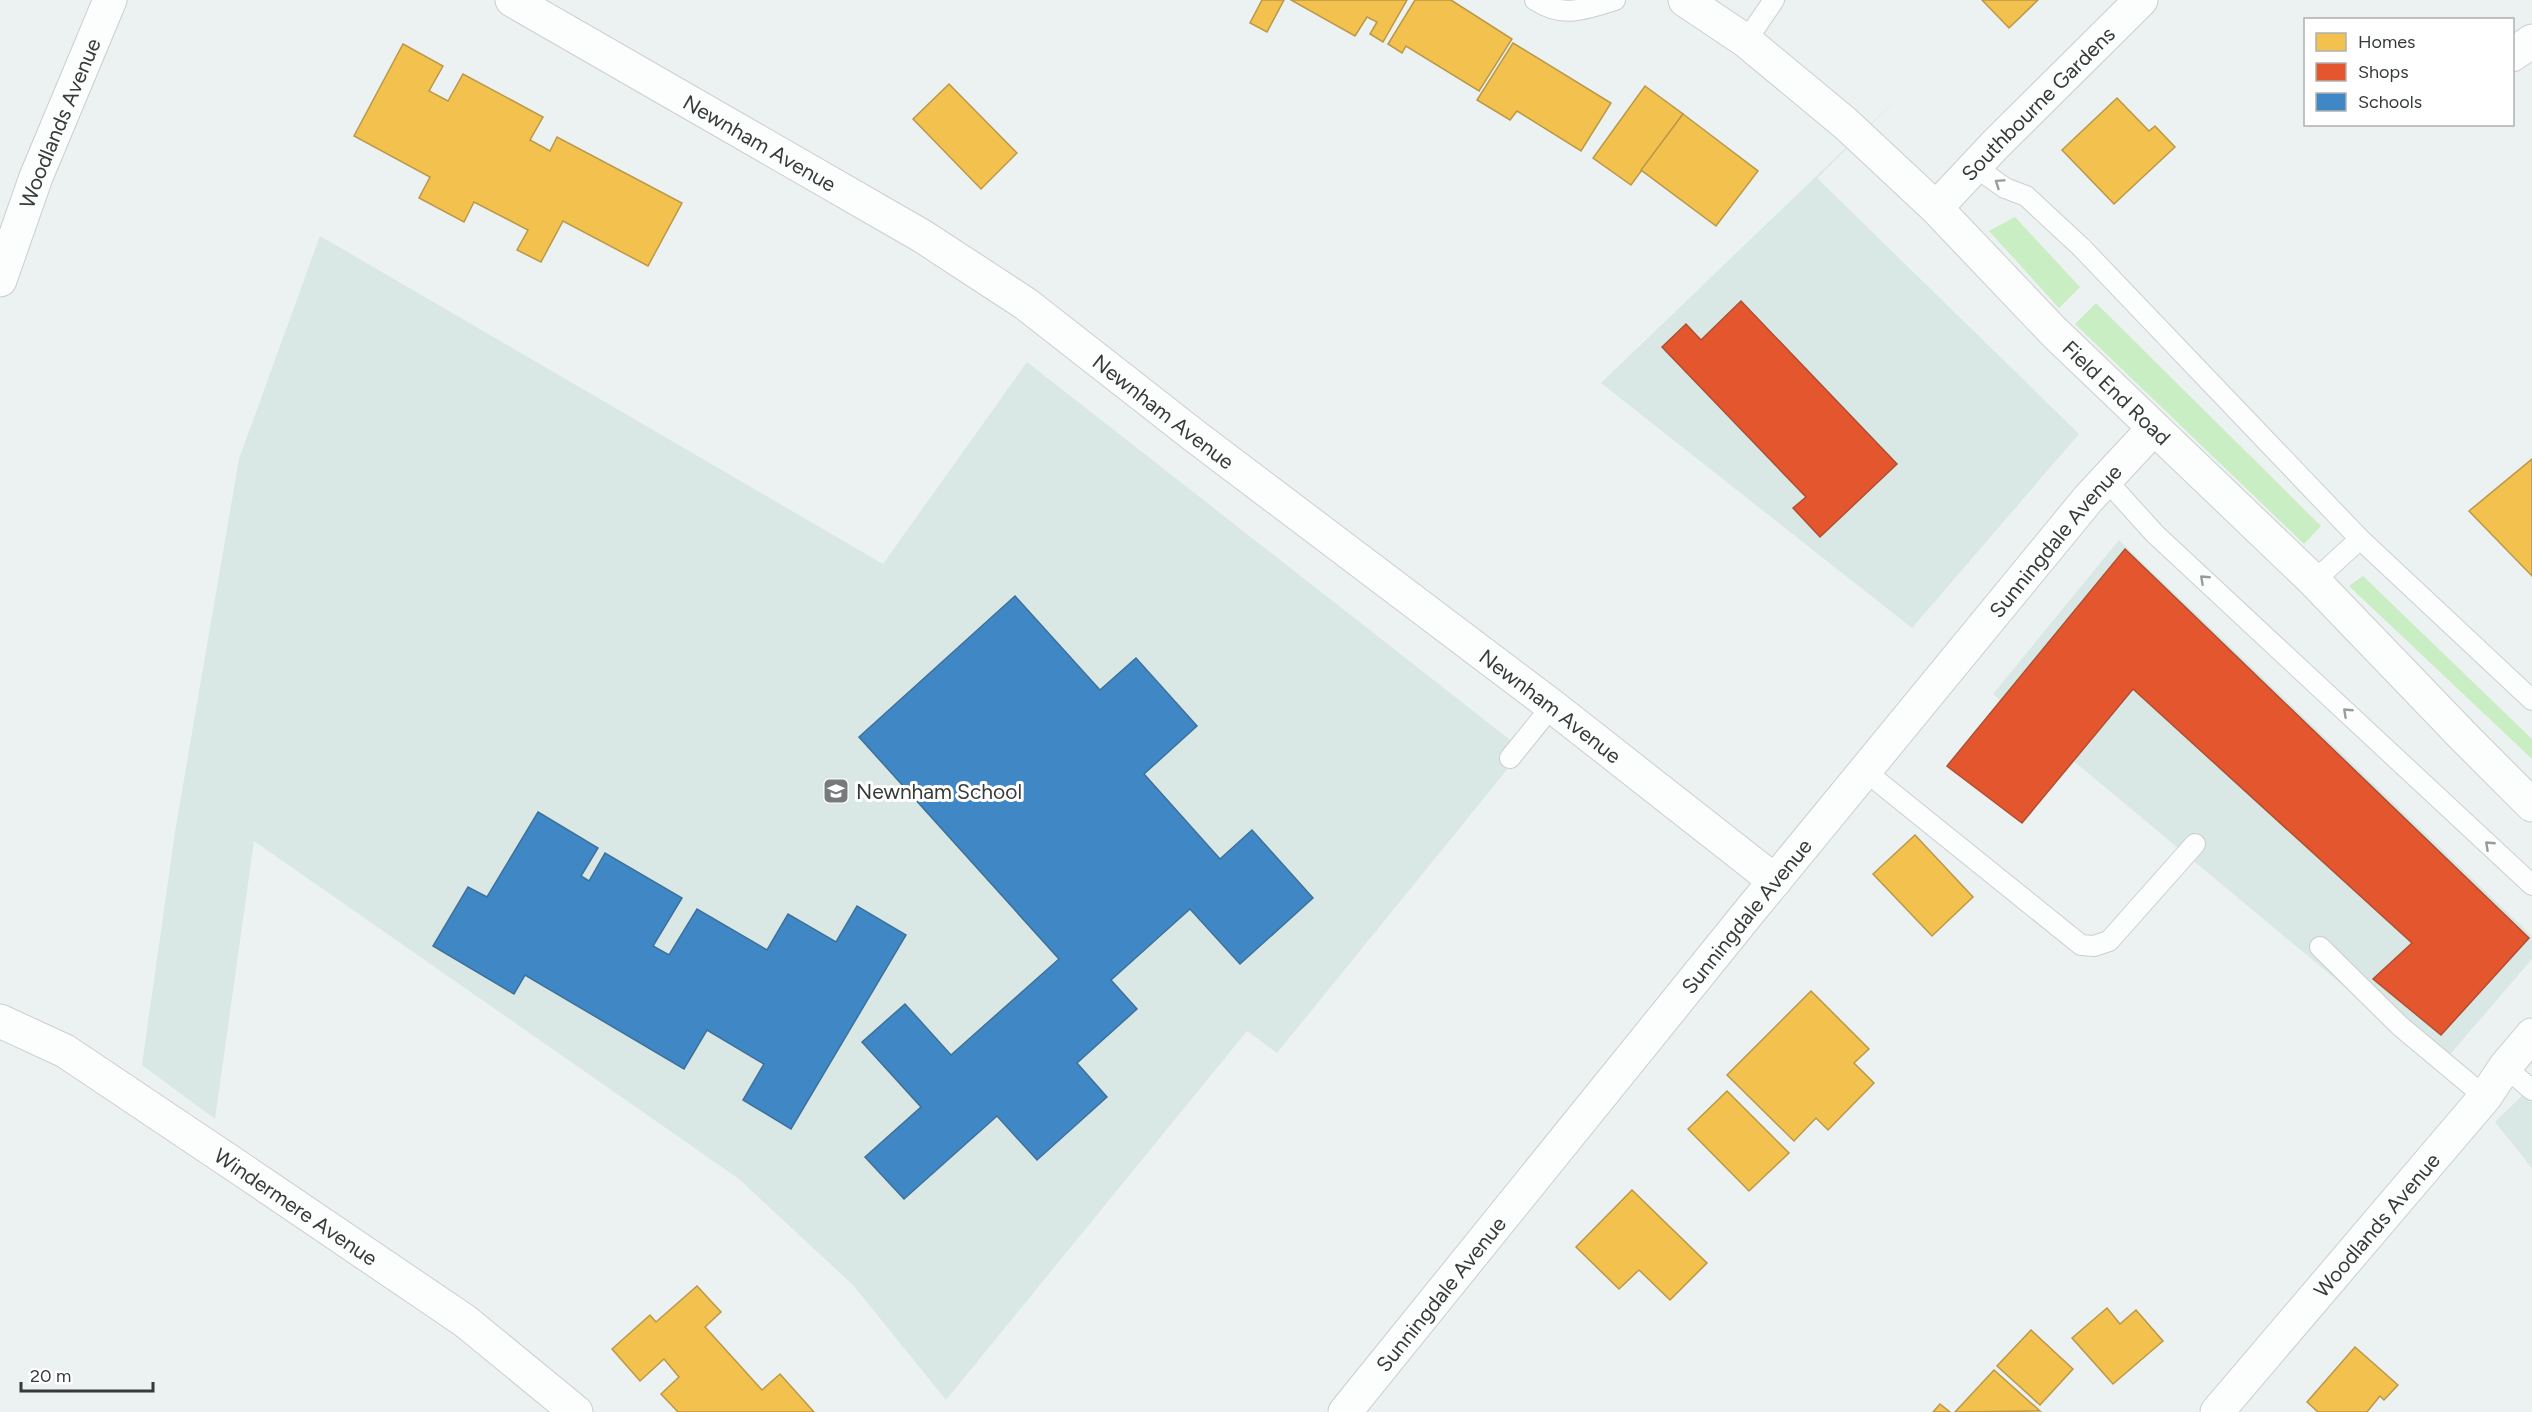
<svg xmlns="http://www.w3.org/2000/svg" width="2532" height="1412" font-family="Figtree,sans-serif">
  <style>
    .built { fill: #d9e7e5 }
    .green { fill: #caeec4 }
    .homes { fill: #f2c14e; stroke: #ba9848; stroke-width: 1.5 }
    .shops { fill: #e4572e; stroke: #b04e32; stroke-width: 1.5 }
    .schools { fill: #3f88c5; stroke: #3d719b; stroke-width: 1.5 }
    .lines { fill: none; stroke-linecap: round; stroke-linejoin: round }
    .service-casing { stroke: #cacfce; stroke-width: 22 }
    .minor-casing { stroke: #cacfce; stroke-width: 35 }
    .tertiary-casing { stroke: #cacfce; stroke-width: 35 }
    .service { stroke: #fcfdfd; stroke-width: 20 }
    .minor { stroke: #fcfdfd; stroke-width: 33 }
    .tertiary { stroke: #fcfdfd; stroke-width: 33 }
    .oneway { stroke: #9a9c9c }
    .labels { text-anchor: middle; dominant-baseline: central; stroke-width: 6; stroke-linejoin: round; paint-order: stroke }
    .street-label { font-size: 21px; fill: #373a3a; stroke: #fff }
    .poi-label { font-size: 21px; fill: #373a3a; stroke: #fff; text-anchor: start }
  </style>
  <rect width="100%" height="100%" fill="#ecf2f1"/>
  <g class="built">
    <polygon points="1905,91 1817,178 2079,434 1912,628 1601,383"/>
    <polygon points="320,236 883,564 1027,362 1523,750 1277,1053 1247,1031 946,1400 853,1285 739,1179 254,841 215,1119 142,1065 175,832 239,459"/>
    <polygon points="2119,540 2532,936 2532,959 2440,1066 1993,694"/>
    <polygon points="2532,1086 2532,1168 2495,1122"/>
  </g>
  <g class="green">
    <polygon points="2015,217 2080,287 2059,308 1989,231"/>
    <polygon points="2096,303 2321,526 2304,544 2075,324"/>
    <polygon points="2363,576 2532,739 2532,759 2349,586"/>
  </g>
  <g class="homes">
    <polygon points="1262,0 1284,0 1267,32 1250,23"/>
    <polygon points="1291,0 1407,0 1383,42 1370,34 1377,22 1367,17 1355,36"/>
    <polygon points="1415,0 1451,0 1512,39 1479,91 1406,46 1402,53 1388,44"/>
    <polygon points="1982,0 2038,0 2009,28"/>
    <polygon points="1513,43 1611,103 1581,151 1517,111 1510,120 1477,100"/>
    <polygon points="403,44 443,66 429,91 448,101 463,74 543,117 530,140 550,151 557,137 682,203 648,266 563,221 541,262 517,250 528,230 474,202 464,222 419,198 430,177 354,136"/>
    <polygon points="949,84 1017,153 981,189 913,119"/>
    <polygon points="1645,86 1683,114 1631,185 1593,158"/>
    <polygon points="2117,98 2149,131 2155,126 2175,147 2114,204 2062,150"/>
    <polygon points="1683,114 1758,171 1716,226 1641,170"/>
    <polygon points="2532,459 2532,576 2469,511"/>
    <polygon points="1915,835 1973,897 1932,936 1873,874"/>
    <polygon points="1811,991 1869,1049 1854,1063 1874,1083 1828,1130 1816,1118 1794,1141 1727,1075"/>
    <polygon points="1727,1091 1789,1153 1749,1191 1688,1129"/>
    <polygon points="1632,1190 1707,1263 1670,1300 1639,1270 1619,1289 1576,1247"/>
    <polygon points="697,1286 721,1312 705,1327 762,1390 780,1374 814,1412 678,1412 661,1394 679,1377 664,1359 640,1381 612,1349 650,1315 656,1322"/>
    <polygon points="2107,1308 2120,1324 2136,1310 2163,1341 2113,1384 2072,1338"/>
    <polygon points="2031,1330 2073,1369 2040,1405 1997,1366"/>
    <polygon points="2355,1347 2398,1385 2384,1400 2380,1396 2367,1412 2318,1412 2307,1402"/>
    <polygon points="1994,1370 2040,1411 1955,1412"/>
    <polygon points="1940,1404 1950,1412 1933,1412"/>
  </g>
  <g class="shops">
    <polygon points="1741,301 1897,464 1820,537 1793,508 1806,497 1662,347 1686,324 1701,340"/>
    <polygon points="2125,549 2529,938 2441,1035 2373,979 2412,943 2133,689 2022,823 1947,766"/>
  </g>
  <g class="schools">
    <polygon points="1015,596 1100,690 1136,658 1197,726 1144,774 1220,859 1252,830 1313,898 1240,964 1190,909 1111,980 1137,1009 1077,1063 1107,1097 1037,1160 997,1116 904,1199 865,1157 921,1107 862,1042 905,1004 951,1055 1059,959 859,737"/>
    <polygon points="538,812 598,848 581,876 589,881 605,853 682,898 653,946 669,955 697,909 767,950 788,914 836,942 857,906 906,935 791,1129 743,1100 764,1064 707,1030 684,1069 525,975 514,994 433,946 468,887 487,897"/>
  </g>
  <g class="lines">
    <g class="service-casing">
      <g id="service">
        <path d="M1535,0c28,19 50,9 80,0"/>
        <polyline points="1746,41 1774,0"/>
        <polyline points="1974,166 2005,188 2026,196 2081,247 2360,539 2532,700"/>
        <polyline points="2107,481 2155,534 2532,885"/>
        <polyline points="2314,581 2360,539"/>
        <polyline points="1510,758 1552,706"/>
        <polyline points="1865,771 2081,945 2094,946 2109,941 2195,844"/>
        <polyline points="2320,947 2400,1026 2485,1097"/>
        <polyline points="2505,1067 2532,1090"/>
      </g>
    </g>
    <g class="minor-casing">
      <g id="minor">
        <path id="s1" d="M512,0l410,236 104,68 170,133 356,269 223,175"/>
        <polyline points="2512,55 2532,41"/>
        <path id="s2" d="M1936,208l59,-63 146,-145"/>
        <path id="s3" d="M0,280l36,-103 74,-177"/>
        <path id="s4" d="M0,1021l65,30 176,118 224,152 111,91"/>
        <path id="s5" d="M1345,1412l404,-500 339,-413 66,-71"/>
        <path id="s6" d="M2217,1412l268,-315 20,-30 27,-32"/>
      </g>
    </g>
    <g class="tertiary-casing">
      <g id="tertiary">
        <path id="s7" d="M1685,0l61,41 99,82 91,85 118,124 260,249 151,157 67,67"/>
      </g>
    </g>
    <use href="#service" class="service"/>
    <use href="#minor" class="minor"/>
    <use href="#tertiary" class="tertiary"/>
  </g>
  <defs><path id="oneway-chevron" d="M-2-3.5L2.5 0L-2 3.5" fill="none" stroke-width="1.6" stroke-linecap="round" stroke-linejoin="round" transform="scale(1.5)"/></defs>
  <g class="oneway">
    <use href="#oneway-chevron" transform="translate(1999 183) rotate(-146)"/>
    <use href="#oneway-chevron" transform="translate(2204 579) rotate(-137)"/>
    <use href="#oneway-chevron" transform="translate(2347 712) rotate(-137)"/>
    <use href="#oneway-chevron" transform="translate(2489 845) rotate(-137)"/>
  </g>
  <defs>
    <g id="school-square" transform="scale(1.35)"><rect x="-9" y="-9" width="18" height="18" rx="4" fill="#767a7a" stroke="#fff"/><path d="M0-5L7-2L0 1L-7-2ZM-4 1L0 2.5L4 1V4Q0 6-4 4Z" fill="#fff"/></g>
  </defs>
  <g fill-rule="evenodd">
    <use href="#school-square" x="836" y="791"/>
  </g>
  <g class="labels">
    <g class="street-label">
      <text stroke="none"><textPath href="#s2" startOffset="146">Southbourne Gardens</textPath></text>
      <text stroke="none"><textPath href="#s3" startOffset="168">Woodlands Avenue</textPath></text>
      <text stroke="none"><textPath href="#s1" startOffset="286">Newnham Avenue</textPath></text>
      <text stroke="none"><textPath href="#s7" startOffset="585">Field End Road</textPath></text>
      <text stroke="none"><textPath href="#s1" startOffset="772">Newnham Avenue</textPath></text>
      <text stroke="none"><textPath href="#s5" startOffset="1124">Sunningdale Avenue</textPath></text>
      <text stroke="none"><textPath href="#s1" startOffset="1258">Newnham Avenue</textPath></text>
      <text stroke="none"><textPath href="#s5" startOffset="638">Sunningdale Avenue</textPath></text>
      <text stroke="none"><textPath href="#s4" startOffset="350">Windermere Avenue</textPath></text>
      <text stroke="none"><textPath href="#s6" startOffset="246">Woodlands Avenue</textPath></text>
      <text stroke="none"><textPath href="#s5" startOffset="152">Sunningdale Avenue</textPath></text>
    </g>
    <g class="poi-label">
      <text x="856" y="791">Newnham School</text>
    </g>
  </g>
  <rect x="2304" y="18" width="210" height="108" fill="#ffffff" stroke="#afb0b0" stroke-width="1.5"/>
  <rect x="2316" y="33" width="30" height="18" fill="#f2c14e" stroke="#afb0b0" stroke-width="1.5"/>
  <text x="2358" y="48" font-size="18" fill="#373a3a">Homes</text>
  <rect x="2316" y="63" width="30" height="18" fill="#e4572e" stroke="#afb0b0" stroke-width="1.5"/>
  <text x="2358" y="78" font-size="18" fill="#373a3a">Shops</text>
  <rect x="2316" y="93" width="30" height="18" fill="#3f88c5" stroke="#afb0b0" stroke-width="1.5"/>
  <text x="2358" y="108" font-size="18" fill="#373a3a">Schools</text>
  <path d="M21 1382v9h132v-9" fill="none" stroke="#373a3a" stroke-width="3"/>
  <text x="30" y="1382" font-size="18" fill="#373a3a" stroke="#ffffff" stroke-width="4.5" paint-order="stroke">20 m</text>
</svg>
